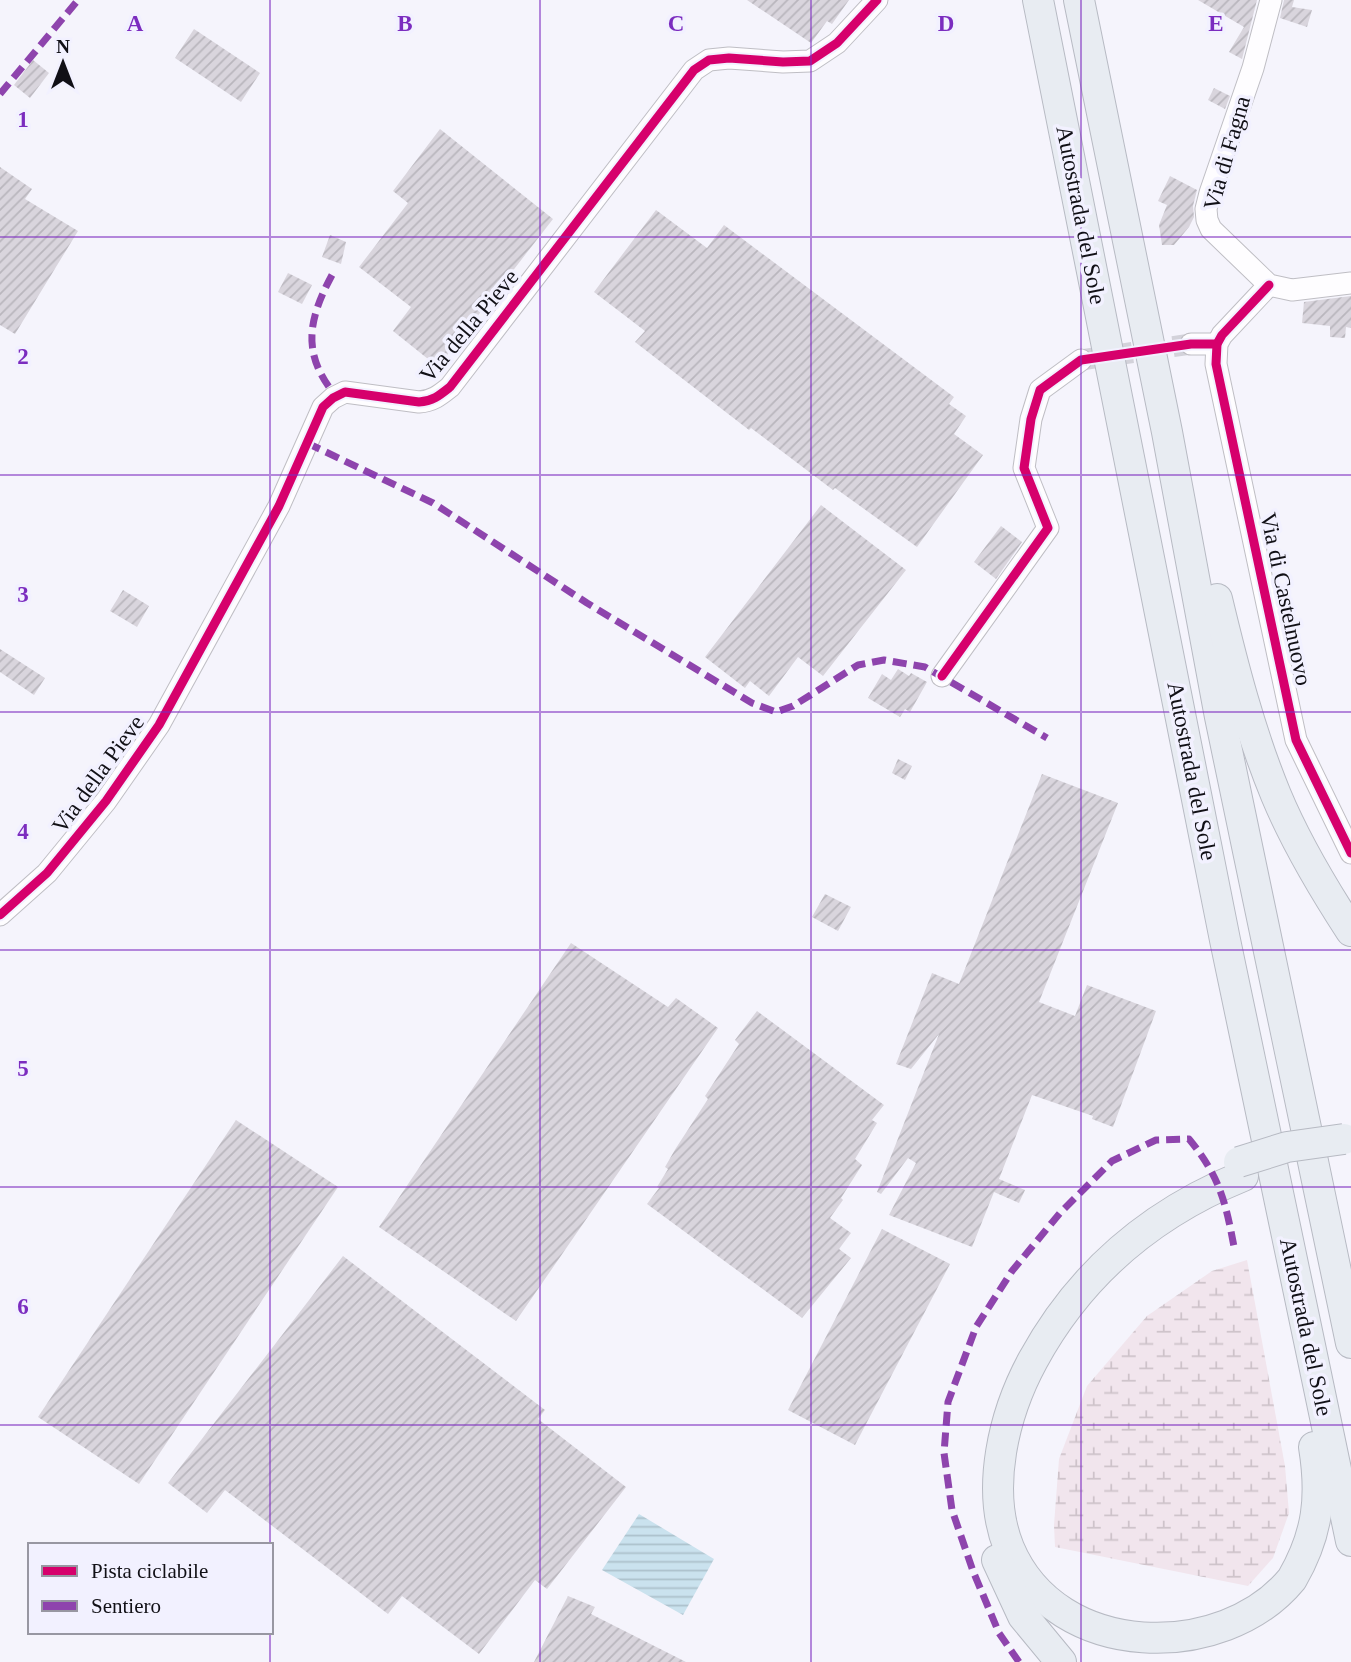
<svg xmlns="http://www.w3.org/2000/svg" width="1351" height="1662" font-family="Georgia,serif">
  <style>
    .wetland { fill: url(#wetland-marsh) }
    .water { fill: url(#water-rules) }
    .building { fill: url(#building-hatch) }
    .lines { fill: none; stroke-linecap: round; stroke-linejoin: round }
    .minor-tunnel { stroke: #d3d2da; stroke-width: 21; stroke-dasharray: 21 10; stroke-linecap: butt }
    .minor-casing { stroke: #bfbec4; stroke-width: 23 }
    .highway-casing { stroke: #b7bac3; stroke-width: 32 }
    .minor { stroke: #fefdff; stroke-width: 21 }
    .highway { stroke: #e8ecf2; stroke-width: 30 }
    .highway-bridge-casing { stroke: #b7bac3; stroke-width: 32; stroke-linecap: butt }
    .highway-bridge { stroke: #e8ecf2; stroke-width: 30 }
    .quiet { stroke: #8e44ad; stroke-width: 7; stroke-dasharray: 14 7; stroke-linecap: butt }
    .cycleway-casing { stroke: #f2f1ff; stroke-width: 13 }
    .cycleway { stroke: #d6006c; stroke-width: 9 }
    .grid { fill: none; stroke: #7b2cbf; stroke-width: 2; stroke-opacity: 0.55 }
    .labels { text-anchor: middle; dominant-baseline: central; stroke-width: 7; stroke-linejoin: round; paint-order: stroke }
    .street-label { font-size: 23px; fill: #111016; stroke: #f2f1ff }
    .grid-label { font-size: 23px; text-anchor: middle; font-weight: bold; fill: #7b2cbf; stroke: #f2f1ff; stroke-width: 7; stroke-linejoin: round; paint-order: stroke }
  </style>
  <defs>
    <pattern id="wetland-marsh" width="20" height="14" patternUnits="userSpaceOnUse" patternTransform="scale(1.75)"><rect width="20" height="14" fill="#f1e5ed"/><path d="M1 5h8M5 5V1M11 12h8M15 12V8" fill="none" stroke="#cec3ca"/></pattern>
    <pattern id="water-rules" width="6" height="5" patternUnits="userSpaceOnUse" patternTransform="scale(1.75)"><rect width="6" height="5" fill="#cae2ee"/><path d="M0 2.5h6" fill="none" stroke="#acc1cb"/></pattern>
    <pattern id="building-hatch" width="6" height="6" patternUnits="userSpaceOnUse" patternTransform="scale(1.75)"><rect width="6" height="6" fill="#d9d5dd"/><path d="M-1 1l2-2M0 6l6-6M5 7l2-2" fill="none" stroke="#b9b6bd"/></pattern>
  </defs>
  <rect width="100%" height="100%" fill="#f5f4fc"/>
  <polygon class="wetland" points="1247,1260 1285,1466 1289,1513 1273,1558 1248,1586 1055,1547 1054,1525 1059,1459 1087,1386 1147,1316 1212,1271"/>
  <polygon class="water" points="639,1514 714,1559 683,1615 602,1570"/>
  <g class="building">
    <polygon points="747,0 849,0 832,24 827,21 811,43"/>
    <polygon points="1198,0 1257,0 1242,59 1229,52 1244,27"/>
    <polygon points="1284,0 1294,0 1292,7 1312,10 1307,27 1280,18"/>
    <polygon points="194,29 260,73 241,102 175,58"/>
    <polygon points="33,60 49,73 30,98 14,85"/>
    <polygon points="1214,88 1230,96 1225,109 1208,100"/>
    <polygon points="440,129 553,219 438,367 393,331 411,307 359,267 408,203 393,191"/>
    <polygon points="0,167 32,189 25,199 78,231 15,334 0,325"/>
    <polygon points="1170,176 1197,190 1193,206 1194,217 1189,227 1174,245 1162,245 1159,225 1167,205 1158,201"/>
    <polygon points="656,210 707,248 724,225 954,397 949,404 966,416 954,434 983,455 917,547 835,488 833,490 751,428 749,430 635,342 645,331 594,292"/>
    <polygon points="330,235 346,242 341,264 322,257"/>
    <polygon points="288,273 312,285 302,304 278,292"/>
    <polygon points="1351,296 1351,328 1346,327 1345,338 1330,337 1330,326 1302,323 1304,302"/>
    <polygon points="821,505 906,570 823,676 798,657 769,696 750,681 745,688 705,657"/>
    <polygon points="1001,526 1022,542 996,579 974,562"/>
    <polygon points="123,590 149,606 137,627 110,611"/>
    <polygon points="0,649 45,678 34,695 0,672"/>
    <polygon points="898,669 909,676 911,673 927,682 910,712 905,709 900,717 868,698 882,674 891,680"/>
    <polygon points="898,759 912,766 905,780 892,773"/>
    <polygon points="1042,774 1118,803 1039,1002 1075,1016 1087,985 1156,1011 1113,1127 1092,1119 1093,1116 1032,1095 999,1179 1025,1190 1019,1203 994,1192 972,1247 889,1215 916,1163 908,1158 881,1194 877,1192 939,1034 911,1069 896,1064 932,973 959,984"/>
    <polygon points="825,894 851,907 838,931 812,917"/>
    <polygon points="571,943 668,1007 676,998 718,1028 516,1321 379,1227"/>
    <polygon points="757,1011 884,1105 872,1120 877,1123 855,1159 862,1165 841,1198 843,1200 830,1218 851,1233 839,1249 851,1258 802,1318 647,1204 659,1188 657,1187 668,1169 665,1167 676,1148 708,1099 705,1096 739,1044 735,1040"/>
    <polygon points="236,1120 338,1187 139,1484 38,1417"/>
    <polygon points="882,1229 950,1264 855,1445 788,1410"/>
    <polygon points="343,1256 545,1410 538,1419 626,1487 547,1589 535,1580 479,1654 402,1596 388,1614 225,1490 207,1513 168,1483"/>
    <polygon points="568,1596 595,1607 591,1614 686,1662 534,1662"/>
  </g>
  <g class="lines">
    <polyline class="minor-tunnel" points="1081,360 1191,344"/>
    <g class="minor-casing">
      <g id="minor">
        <polyline points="1271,0 1253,68 1210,193 1206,209 1207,220 1211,229 1269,285 1292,290 1351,283"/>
        <polyline points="1269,285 1222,335 1217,344 1216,364 1296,740 1351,853"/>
        <polyline points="1191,344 1217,344"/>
        <polyline points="942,676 1048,528 1024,468 1031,419 1040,390 1081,360"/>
        <path d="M0,915l47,-42 59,-72 53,-76 120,-219 44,-99 10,-9 12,-6 74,10c14,-1 21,-7 31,-15l244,-317 15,-10 20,-2 54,4 27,-1 27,-18 40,-43"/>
      </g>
    </g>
    <g class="highway-casing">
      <g id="highway">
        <polyline points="1038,0 1225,940 1351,1541"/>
        <polyline points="1079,0 1167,432 1220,717 1351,1343"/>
        <path d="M1217,599c16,67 33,133 59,196 20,48 47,93 75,136"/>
        <path d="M1243,1176c-91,37 -162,96 -210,184 -29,53 -48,129 -24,188 48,114 215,114 283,31 26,-45 30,-82 22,-132"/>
        <polyline points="997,1560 1023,1616 1061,1662"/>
      </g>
    </g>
    <use href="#minor" class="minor"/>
    <use href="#highway" class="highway"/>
    <g class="highway-bridge-casing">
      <polyline id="highway-bridge" points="1239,1162 1287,1147 1344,1139"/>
    </g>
    <use href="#highway-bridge" class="highway-bridge"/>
    <g class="quiet">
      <polyline points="0,94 78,0"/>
      <path d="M332,275c-24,45 -31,79 4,121"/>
      <polyline points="307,443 433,503 587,603 752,703 776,712 793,706 858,665 884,660 925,667 1047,738"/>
      <path d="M1019,1662l-20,-29 -26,-62 -21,-61 -8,-57 4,-51 28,-75 36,-56 48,-58 52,-52 44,-21 33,-1c32,39 37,65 46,113"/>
    </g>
    <g class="cycleway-casing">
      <g id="cycleway">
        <polyline points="1269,285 1222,335 1217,344 1216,364 1296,740 1351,853"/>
        <polyline points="942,676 1048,528 1024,468 1031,419 1040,390 1081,360 1191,344 1217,344"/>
        <path d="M0,915l47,-42 59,-72 53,-76 120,-219 44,-99 10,-9 12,-6 74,10c14,-1 21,-7 31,-15l244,-317 15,-10 20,-2 54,4 27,-1 27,-18 40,-43"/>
      </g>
    </g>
    <use href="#cycleway" class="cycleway"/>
  </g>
  <path class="grid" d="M270,0v1545M540,0v1662M811,0v1662M1081,0v1662M0,237h1351M0,475h1351M0,712h1351M0,950h1351M0,1187h1351M0,1425h1351M270,1632v30"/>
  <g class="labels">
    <g class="street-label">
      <text transform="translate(1227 153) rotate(-74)">Via di Fagna</text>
      <text transform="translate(1081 215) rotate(79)">Autostrada del Sole</text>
      <text transform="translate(469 326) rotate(-50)">Via della Pieve</text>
      <text transform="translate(1286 599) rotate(78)">Via di Castelnuovo</text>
      <text transform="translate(1192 771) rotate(79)">Autostrada del Sole</text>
      <text transform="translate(98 774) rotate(-54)">Via della Pieve</text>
      <text transform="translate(1306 1327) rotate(78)">Autostrada del Sole</text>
    </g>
  </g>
  <g class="grid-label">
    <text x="135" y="31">A</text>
    <text x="405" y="31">B</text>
    <text x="676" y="31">C</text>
    <text x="946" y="31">D</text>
    <text x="1216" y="31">E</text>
    <text x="23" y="127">1</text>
    <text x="23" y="364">2</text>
    <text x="23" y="602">3</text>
    <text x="23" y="839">4</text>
    <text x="23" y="1076">5</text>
    <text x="23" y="1314">6</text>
  </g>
  <rect x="28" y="1543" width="245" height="91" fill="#f2f1ff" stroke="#9897a2" stroke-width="2"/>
  <rect x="42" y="1566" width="35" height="10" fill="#d6006c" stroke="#9897a2" stroke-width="2"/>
  <text x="91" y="1578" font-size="21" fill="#111016">Pista ciclabile</text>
  <rect x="42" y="1601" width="35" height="10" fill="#8e44ad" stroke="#9897a2" stroke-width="2"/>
  <text x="91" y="1613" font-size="21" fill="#111016">Sentiero</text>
  <g transform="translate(63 63)" stroke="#f2f1ff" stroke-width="5" paint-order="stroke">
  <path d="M0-5L12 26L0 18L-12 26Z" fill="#111016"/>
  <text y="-10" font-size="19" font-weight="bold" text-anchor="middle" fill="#111016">N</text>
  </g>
</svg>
